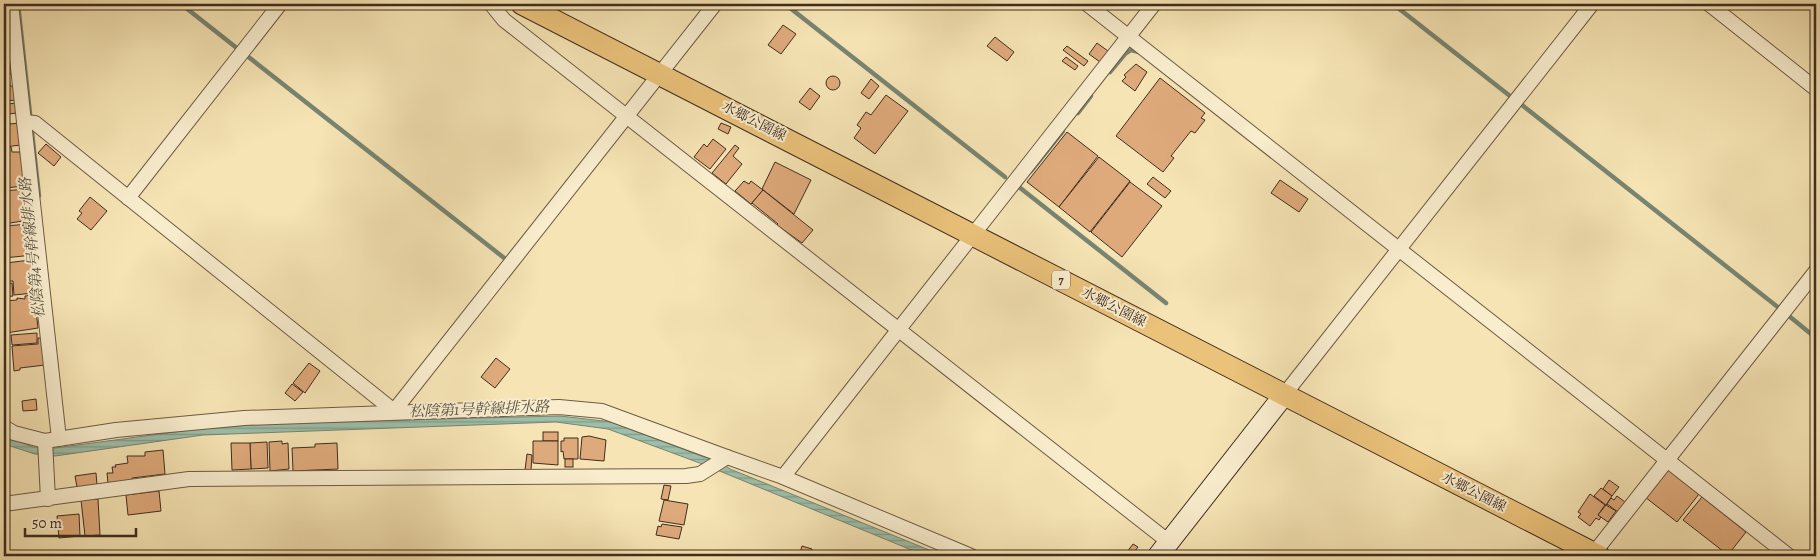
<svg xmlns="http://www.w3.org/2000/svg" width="1820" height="560" font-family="Alegreya,'Noto Serif JP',serif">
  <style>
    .water { fill: url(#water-rules); stroke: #788572 }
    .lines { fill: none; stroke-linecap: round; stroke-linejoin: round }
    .stream { stroke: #788572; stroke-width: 4.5 }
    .building { fill: #dfaa7b; stroke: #402d1e }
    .street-casing { stroke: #6e5b44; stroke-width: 16 }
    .secondary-casing { stroke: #402d1e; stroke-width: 22 }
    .primary-casing { stroke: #402d1e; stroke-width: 23 }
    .street { stroke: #f9edce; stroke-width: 14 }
    .secondary { stroke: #f9edce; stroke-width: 20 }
    .primary { stroke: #ebc27a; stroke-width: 21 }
    .labels { text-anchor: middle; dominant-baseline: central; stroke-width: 4; stroke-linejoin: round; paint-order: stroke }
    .shield { fill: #f9edce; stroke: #786753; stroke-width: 1 }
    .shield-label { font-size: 12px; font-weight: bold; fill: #402d1e }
    .street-label { font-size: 14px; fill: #402d1e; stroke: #f9edce }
    .water-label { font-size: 15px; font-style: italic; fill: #575241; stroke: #f9edce }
  </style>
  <defs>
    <pattern id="water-rules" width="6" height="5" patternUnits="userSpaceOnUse" patternTransform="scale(1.25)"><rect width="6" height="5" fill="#9dbfaa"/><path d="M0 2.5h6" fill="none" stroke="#819c8a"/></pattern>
  </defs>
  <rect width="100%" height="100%" fill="#f6e4b4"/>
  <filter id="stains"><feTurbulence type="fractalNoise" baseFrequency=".004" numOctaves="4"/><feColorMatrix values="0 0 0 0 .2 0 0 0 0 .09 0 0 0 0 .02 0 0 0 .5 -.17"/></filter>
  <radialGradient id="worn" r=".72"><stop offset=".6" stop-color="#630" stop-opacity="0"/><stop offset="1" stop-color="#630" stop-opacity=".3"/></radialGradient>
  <polygon class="water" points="560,416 612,422 704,457 717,459 730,469 944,556 926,556 705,465 608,429 556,422 203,435 55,456 35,454 4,444 4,435 33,447 55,448 205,428 283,423"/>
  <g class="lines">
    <g class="stream">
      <polyline points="18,4 39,196"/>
      <polyline points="181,4 238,49"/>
      <polyline points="785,4 1005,177"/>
      <polyline points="1393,4 1510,96"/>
      <polyline points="246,55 508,261"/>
      <polyline points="1110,72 1125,54 1131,50 1139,52"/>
      <polyline points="1522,105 1779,308"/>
      <polyline points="1078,113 1091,96"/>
      <polyline points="1031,171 1063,131"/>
      <polyline points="1019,187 1166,303"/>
      <polyline points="1789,316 1816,338"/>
    </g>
  </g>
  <g class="building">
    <polygon points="4,20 5,36 10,35 11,58 7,58 8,64 4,64"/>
    <polygon points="783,25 796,34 781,54 768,45"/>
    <polygon points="995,37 1014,52 1007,61 987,46"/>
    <polygon points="1097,43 1108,51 1100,62 1089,54"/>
    <polygon points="1067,46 1088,61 1084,66 1063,50"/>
    <polygon points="1066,57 1078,66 1075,70 1062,61"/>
    <polygon points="1136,64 1147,72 1135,91 1122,81 1126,77 1124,75"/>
    <polygon points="14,68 14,74 9,74 10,86 16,86 17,100 4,101 4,69"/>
    <circle cx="833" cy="83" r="7"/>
    <polygon points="1160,78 1205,113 1201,118 1205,120 1195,133 1191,131 1171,156 1174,158 1163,172 1116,136"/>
    <polygon points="871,79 879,86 869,99 861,93"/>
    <polygon points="810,88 820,96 810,110 799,102"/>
    <polygon points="886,95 908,111 875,154 854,138 861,128 857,125 866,112 871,115"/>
    <polygon points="16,103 17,113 8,114 8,104"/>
    <polygon points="9,118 10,124 19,123 21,145 4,147 4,119"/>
    <polygon points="721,123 731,127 728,134 718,129"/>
    <polygon points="1067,132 1098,156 1059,207 1027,182"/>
    <polygon points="713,139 726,149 710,169 694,157 704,144 707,147"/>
    <polygon points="46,144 61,157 54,166 38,153"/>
    <polygon points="735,145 739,148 733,156 742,164 726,184 712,173"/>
    <polygon points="11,147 12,152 20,152 25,186 4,188 4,148"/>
    <polygon points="1099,157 1130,181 1090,232 1059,207"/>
    <polygon points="775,162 811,180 794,214 762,189"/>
    <polygon points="1153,177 1171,191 1165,198 1147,184"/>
    <polygon points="1280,180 1308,199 1299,212 1271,193"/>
    <polygon points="744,181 749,184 751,181 763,190 751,204 735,191"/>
    <polygon points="1130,182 1162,206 1122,257 1091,232"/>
    <polygon points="26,189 26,214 28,213 29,220 4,224 4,191"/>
    <polygon points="763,190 813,230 802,243 777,225 778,224 752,203"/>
    <polygon points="90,197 107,211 91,230 77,219 82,213 79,211"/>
    <polygon points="30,224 33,255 4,258 4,226"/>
    <polygon points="30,260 31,265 34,265 36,282 33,283 34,293 14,295 13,281 8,281 6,263"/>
    <polygon points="12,283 13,296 4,297 4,284"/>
    <polygon points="38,295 39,308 30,309 30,312 36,311 38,328 6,333 4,301 17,300 17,298 25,299 25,296"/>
    <polygon points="37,333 37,343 12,345 11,335"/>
    <polygon points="38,338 42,338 45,365 20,368 20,370 14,371 12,346 38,344"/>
    <polygon points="496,358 510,369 495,388 481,377"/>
    <polygon points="309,363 320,371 305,393 293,383"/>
    <polygon points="292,384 303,392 295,401 285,393"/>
    <polygon points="36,399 37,410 23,411 22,401"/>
    <rect x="543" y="432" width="15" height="9"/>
    <polygon points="589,436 606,440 604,461 580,459 582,437"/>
    <polygon points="564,438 578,438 578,459 564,459 563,451 561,452 561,441 564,441"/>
    <polygon points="282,441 282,444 288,443 289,469 270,471 269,442"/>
    <polygon points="533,441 558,441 558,465 533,463"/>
    <polygon points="267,442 268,468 251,469 250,443"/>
    <polygon points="231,443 250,443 251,469 232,470"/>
    <polygon points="337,443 338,469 293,471 292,448 315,447 315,444"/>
    <polygon points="163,450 165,474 132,478 132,481 108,483 107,473 113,473 112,467 116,467 115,465 128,463 127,456 145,456 145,452"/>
    <polygon points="527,454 532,455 531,470 525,470"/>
    <rect x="565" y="459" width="8" height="8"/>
    <polygon points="1667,469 1699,494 1677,522 1645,497"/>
    <polygon points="96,473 97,485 77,487 75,476"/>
    <polygon points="1609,480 1619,487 1612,496 1603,489"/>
    <polygon points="664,485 671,486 668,500 661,499"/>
    <polygon points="1601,488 1612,496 1606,505 1594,496"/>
    <polygon points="159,491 161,511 128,515 126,495"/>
    <polygon points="1590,494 1605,505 1598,515 1601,517 1599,520 1596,518 1590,526 1578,517 1581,514 1578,512"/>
    <polygon points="1617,496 1625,502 1618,512 1607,504 1611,498 1614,500"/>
    <polygon points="1702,497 1746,532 1728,555 1683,520"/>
    <polygon points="98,499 100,535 85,536 81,500"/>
    <polygon points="664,500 688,504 684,525 659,521"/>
    <polygon points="1606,505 1616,511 1608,522 1598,515"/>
    <polygon points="79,514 80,536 59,538 57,516"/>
    <polygon points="662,524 682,527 679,539 656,535 658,526 661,527"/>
    <polygon points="4,533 12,556 4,556"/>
    <polygon points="1133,544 1138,547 1131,556 1124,556"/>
    <polygon points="802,546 812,549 810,556 799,556"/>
  </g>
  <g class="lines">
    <g class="street-casing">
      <g id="street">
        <polyline points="11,4 59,439"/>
        <polyline points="491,4 504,20 1169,542"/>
        <polyline points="1087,4 1789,556"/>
        <polyline points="1709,4 1816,89"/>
        <polyline points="24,122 35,123 394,411 715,4"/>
        <polyline points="128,198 280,4"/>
        <polyline points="1284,395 1592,4"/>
        <polyline points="4,427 14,433 45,441 116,430 244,418 559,407 602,411 727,457"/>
        <polyline points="45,441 48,499"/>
        <polyline points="783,477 1154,4"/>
        <polyline points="4,504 189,479 686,476 700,474 727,457 783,477 971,556"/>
        <polyline points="1594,553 1816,271"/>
      </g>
    </g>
    <g class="secondary-casing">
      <polyline id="secondary" points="1158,556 1284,395"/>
    </g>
    <g class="primary-casing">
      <polyline id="primary" points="522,4 1599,556"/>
    </g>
    <use href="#street" class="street"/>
    <use href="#secondary" class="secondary"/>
    <use href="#primary" class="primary"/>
  </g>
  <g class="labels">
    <rect class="shield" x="1052" y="270.5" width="18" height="19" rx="4"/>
    <g class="shield-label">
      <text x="1061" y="280">7</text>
    </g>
    <g class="street-label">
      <text transform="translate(754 121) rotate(27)">水郷公園線</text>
      <text transform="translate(1114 307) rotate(27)">水郷公園線</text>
      <text transform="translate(1474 492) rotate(27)">水郷公園線</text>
    </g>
    <g class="water-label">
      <text transform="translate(32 248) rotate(-96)">松陰第4号幹線排水路</text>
      <text transform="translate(479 409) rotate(-2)">松陰第1号幹線排水路</text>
    </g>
  </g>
  <rect width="1820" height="560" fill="none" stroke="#f6e4b4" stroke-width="20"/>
  <rect x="5" y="5" width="1810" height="550" fill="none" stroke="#402d1e" stroke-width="2.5"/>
  <rect x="10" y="10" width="1800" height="540" fill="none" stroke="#402d1e"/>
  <path d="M25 528v8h111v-8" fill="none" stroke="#402d1e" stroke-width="2.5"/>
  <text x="32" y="528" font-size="15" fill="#402d1e" stroke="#f9edce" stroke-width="4" paint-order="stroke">50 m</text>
  <rect width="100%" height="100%" filter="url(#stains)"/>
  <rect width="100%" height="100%" fill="url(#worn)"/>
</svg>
